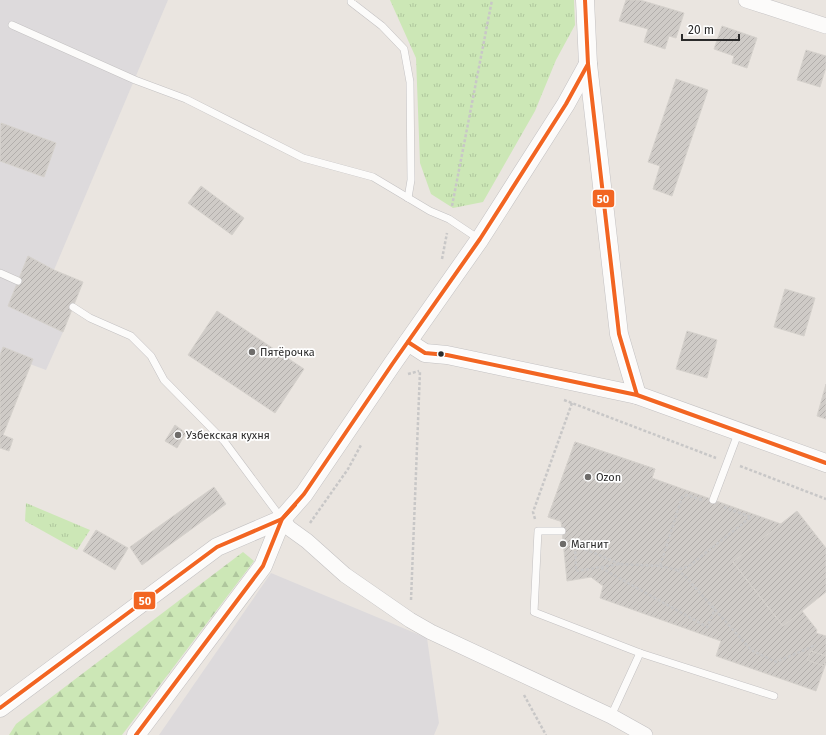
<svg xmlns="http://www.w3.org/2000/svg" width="826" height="735" font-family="'Fira Sans',sans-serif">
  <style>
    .industrial { fill: #dddadc }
    .grass { fill: url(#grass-tufts) }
    .forest { fill: url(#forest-firs) }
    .building { fill: url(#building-hatch); stroke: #d5d1cc }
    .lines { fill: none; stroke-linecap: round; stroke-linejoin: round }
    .service-casing { stroke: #c3c1c2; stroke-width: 8 }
    .minor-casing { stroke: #c3c1c2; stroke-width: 16 }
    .tertiary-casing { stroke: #c3c1c2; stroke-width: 19 }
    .path { stroke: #c8c7c7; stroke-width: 2.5; stroke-dasharray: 3 2; stroke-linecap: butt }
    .service { stroke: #fcfbfa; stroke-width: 7 }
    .minor { stroke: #fcfbfa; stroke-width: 15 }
    .tertiary { stroke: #fcfbfa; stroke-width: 18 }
    .bus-1-casing { stroke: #fff; stroke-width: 7 }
    .bus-1 { stroke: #f26522; stroke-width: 4 }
    .poi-dot { fill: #6e6c6a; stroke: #fff; stroke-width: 1.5 }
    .bus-dot { fill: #2b2b2b; stroke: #fff; stroke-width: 1.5 }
    .labels { text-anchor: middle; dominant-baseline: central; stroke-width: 3.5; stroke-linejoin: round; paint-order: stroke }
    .poi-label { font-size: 11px; fill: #2b2b2b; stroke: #fff; text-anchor: start }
    .line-badge { stroke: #fff; stroke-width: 1.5 }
    .badge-label { font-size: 11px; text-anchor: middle; font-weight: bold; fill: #fff }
  </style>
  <defs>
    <pattern id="grass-tufts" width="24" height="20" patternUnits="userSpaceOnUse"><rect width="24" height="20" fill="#cce7b6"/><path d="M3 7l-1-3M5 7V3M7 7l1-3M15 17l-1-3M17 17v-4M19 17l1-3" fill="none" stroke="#afc69d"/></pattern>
    <pattern id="forest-firs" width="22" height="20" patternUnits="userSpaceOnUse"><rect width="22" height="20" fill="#cce7b6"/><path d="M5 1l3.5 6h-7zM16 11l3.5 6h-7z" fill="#afc69d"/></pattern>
    <pattern id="building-hatch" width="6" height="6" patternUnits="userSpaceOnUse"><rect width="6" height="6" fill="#cfcbc7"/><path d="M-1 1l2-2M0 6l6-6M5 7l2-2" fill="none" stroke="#b2aeab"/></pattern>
  </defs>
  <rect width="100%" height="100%" fill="#eae5e0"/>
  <g class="industrial">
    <polygon points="0,0 168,0 54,270 63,332 46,370 0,353"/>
    <polygon points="271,573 427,638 439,723 434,735 159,735"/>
  </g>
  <g class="grass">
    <polygon points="390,0 574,0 575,25 556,60 535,111 483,202 453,208 431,194 420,163 416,58"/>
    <polygon points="26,503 90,530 77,550 25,521"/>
  </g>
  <polygon class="forest" points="243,552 254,561 122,735 9,735 16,724"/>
  <g class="building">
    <polygon points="626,0 640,0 684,13 676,38 669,36 665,49 644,42 648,29 619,21"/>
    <polygon points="722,26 757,38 747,68 732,63 734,56 714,49"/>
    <polygon points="806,50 826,56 826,67 820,87 797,80"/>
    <polygon points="676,79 708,90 672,196 653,189 660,166 648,162"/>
    <polygon points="1,123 56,143 44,177 0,161"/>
    <polygon points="201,186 244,218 232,235 188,203"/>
    <polygon points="28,256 54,270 83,282 63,332 8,306"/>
    <polygon points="785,289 815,298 804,336 774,327"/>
    <polygon points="217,311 304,369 275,413 188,355"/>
    <polygon points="687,331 717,340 707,378 676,369"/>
    <polygon points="3,347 33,359 3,435 13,439 9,451 0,448 0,355"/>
    <polygon points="826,384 826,419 817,416"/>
    <polygon points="175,425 186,433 177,448 165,441"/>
    <polygon points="575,442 655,469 627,547 588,533 589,531 548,517"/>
    <polygon points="575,442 655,469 652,478 781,524 733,562 783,626 802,611 817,630 816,633 826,636 826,663 816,691 716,656 721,641 600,598 603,586 591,577 567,581 561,521 548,517"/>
    <polygon points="214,487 226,504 142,565 130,547"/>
    <polygon points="797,511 826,548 826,592 783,626 733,562"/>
    <polygon points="96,530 128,548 115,570 83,551"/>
    <polygon points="811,651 826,656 824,666 807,660"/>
  </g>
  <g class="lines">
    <g class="service-casing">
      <g id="service">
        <polyline points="351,0 351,2 382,26 404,49 410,82 411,180 408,198"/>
        <polyline points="12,25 135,80 186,99 303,158 373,177 430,211 449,219 479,239"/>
        <polyline points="0,273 18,281"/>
        <polyline points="73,307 90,318 131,336 151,356 164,380 224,441 282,519"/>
        <polyline points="713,500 739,431"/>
        <polyline points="562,531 538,531 534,612 640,653"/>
        <polyline points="611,716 640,653 774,696"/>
      </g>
    </g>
    <g class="minor-casing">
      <g id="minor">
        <polyline points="746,0 826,26"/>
        <polyline points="282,519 289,528 307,541 345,575 410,620 431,632 611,716 645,735"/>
      </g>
    </g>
    <g class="tertiary-casing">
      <g id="tertiary">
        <polyline points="585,0 588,64 619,334 637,395"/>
        <polyline points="408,342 425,353 447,355 637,395 826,463"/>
        <polyline points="0,708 217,547 282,519"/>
        <polyline points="136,735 263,566 282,519 304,494 393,363 480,239 566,104 588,64"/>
      </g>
    </g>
    <g class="path">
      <polyline points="452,206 492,0"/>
      <polyline points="442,259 447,233"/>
      <polyline points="408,374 419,371"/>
      <polyline points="564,400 716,458"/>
      <polyline points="740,466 826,499"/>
      <polyline points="535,519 533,512 572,403"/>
      <polyline points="310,523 348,469 361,445"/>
      <polyline points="620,564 575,545 576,571 620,564 660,566 682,497 687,495 702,500"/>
      <polyline points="660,566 677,570 689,566 751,517 723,507"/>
      <polyline points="601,568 707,627 715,609"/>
      <polyline points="677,570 684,575 751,650 776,662 816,645"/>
      <polyline points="411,600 420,371"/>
      <polyline points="524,695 546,735"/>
    </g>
    <use href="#service" class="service"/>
    <use href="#minor" class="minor"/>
    <use href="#tertiary" class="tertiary"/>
    <g class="bus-1-casing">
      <g id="bus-1">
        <polyline points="585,0 588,64 619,334 637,395"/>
        <polyline points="408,342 425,353 447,355 637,395 826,463"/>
        <polyline points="0,708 217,547 282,519 295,505"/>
        <polyline points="136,735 263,566 282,519 304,494 393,363 480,239 566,104 588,64"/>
      </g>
    </g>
    <use href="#bus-1" class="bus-1"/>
  </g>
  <g class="poi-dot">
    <circle cx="252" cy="352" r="4"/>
    <circle cx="178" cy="435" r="4"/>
    <circle cx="588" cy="477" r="4"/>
    <circle cx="563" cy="544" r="4"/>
  </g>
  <circle class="bus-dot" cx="441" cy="354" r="3.5"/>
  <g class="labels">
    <g class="poi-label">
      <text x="260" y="352">Пятёрочка</text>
      <text x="186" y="435">Узбекская кухня</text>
      <text x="596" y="477">Ozon</text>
      <text x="571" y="544">Магнит</text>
    </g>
  </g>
  <g class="line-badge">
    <rect x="592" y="189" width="23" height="19" rx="4" fill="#f26522"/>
    <rect x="133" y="591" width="23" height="19" rx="4" fill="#f26522"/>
  </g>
  <g class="badge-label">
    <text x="603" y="203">50</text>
    <text x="145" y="605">50</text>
  </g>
  <path d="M682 34v6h57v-6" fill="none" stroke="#2b2b2b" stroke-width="2"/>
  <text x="688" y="34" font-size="12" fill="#2b2b2b" stroke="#ffffff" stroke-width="3" paint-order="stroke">20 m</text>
</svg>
